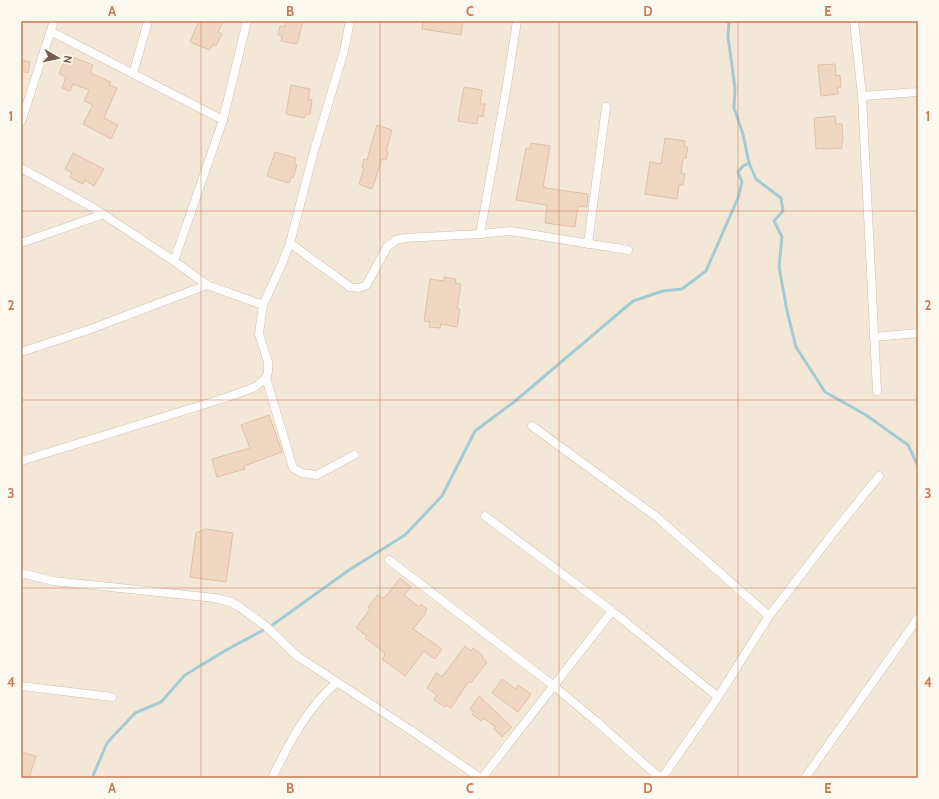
<svg xmlns="http://www.w3.org/2000/svg" width="939" height="799" font-family="Cabin,sans-serif">
  <style>
    .residential { fill: #f3e8d7 }
    .lines { fill: none; stroke-linecap: round; stroke-linejoin: round }
    .stream { stroke: #a4cad6; stroke-width: 3 }
    .building { fill: #f0d7c1; stroke: #e2bfa2 }
    .minor-casing { stroke: #cdbeae; stroke-width: 9 }
    .minor { stroke: #fff; stroke-width: 8 }
    .grid { fill: none; stroke: #ca7852; stroke-width: 1; stroke-opacity: 0.55 }
    .neatline { fill: none; stroke: #ca7852; stroke-width: 1.5 }
    .grid-label { font-size: 13px; text-anchor: middle; font-weight: bold; fill: #ca7852 }
  </style>
  <rect width="100%" height="100%" fill="#fcf6e8"/>
  <rect class="residential" x="21" y="21" width="897" height="757"/>
  <g class="lines">
    <g class="stream">
      <polyline points="729,21 728,37 735,88 734,108 743,134 749,163 756,179 781,198 783,211 774,221 782,237 779,267 787,311 796,347 825,392 866,415 908,445 918,466"/>
      <polyline points="92,778 107,743 135,713 161,702 185,675 228,649 271,626 349,570 405,535 442,496 475,431 514,402 633,301 663,291 682,289 706,271 738,198 742,182 738,172 743,166 749,163"/>
    </g>
  </g>
  <g class="building">
    <polygon points="199,21 223,21 218,32 222,34 216,46 213,44 210,50 190,42"/>
    <polygon points="286,21 303,21 297,44 281,41 282,36 278,35 280,26 284,27"/>
    <polygon points="423,21 463,21 461,35 422,29"/>
    <polygon points="67,55 93,65 90,73 111,82 109,85 117,88 104,118 118,125 111,139 83,124 93,105 84,101 89,90 73,84 70,91 62,88 66,77 59,74"/>
    <polygon points="21,60 30,62 28,73 21,71"/>
    <polygon points="835,64 836,76 840,75 841,87 837,87 838,94 821,96 818,65"/>
    <polygon points="291,85 310,89 308,99 312,100 310,114 306,114 304,118 286,114"/>
    <polygon points="464,87 482,90 480,104 485,104 483,117 478,116 477,124 458,121"/>
    <polygon points="835,116 836,124 842,124 843,141 842,141 842,148 823,149 823,148 816,149 814,118"/>
    <polygon points="377,125 392,130 386,151 388,152 386,160 382,159 372,189 359,184 364,168 362,167 364,159 367,160"/>
    <polygon points="665,138 685,141 684,147 688,147 686,158 683,158 681,173 685,174 683,185 679,185 677,199 645,194 650,162 661,164"/>
    <polygon points="531,143 550,146 543,187 546,187 545,188 588,194 587,207 578,206 575,227 545,223 547,205 516,200 526,148 530,149"/>
    <polygon points="275,152 296,158 294,164 297,165 293,178 291,177 289,183 267,176"/>
    <polygon points="73,153 104,169 94,186 85,180 83,184 69,177 72,173 65,169"/>
    <polygon points="444,277 456,279 455,283 461,284 457,309 460,309 457,327 441,324 440,328 429,327 430,322 424,321 430,279 444,281"/>
    <polygon points="269,415 282,452 244,466 245,469 217,477 212,459 250,448 241,425"/>
    <polygon points="206,529 233,533 226,582 190,577 196,533"/>
    <polygon points="400,578 411,587 404,595 419,607 421,604 427,609 425,612 426,613 413,629 442,649 435,659 424,651 405,676 382,659 385,656 384,654 385,653 365,638 367,636 356,628 370,609 368,607 378,595 382,598 386,596"/>
    <polygon points="465,646 471,651 473,648 483,656 482,657 487,662 471,683 469,681 451,708 447,705 445,707 434,700 437,695 427,688 436,673 442,677"/>
    <polygon points="502,679 516,689 518,685 531,694 518,712 492,693"/>
    <polygon points="479,696 512,727 502,737 494,729 496,727 483,718 481,721 472,714 474,712 470,709"/>
    <polygon points="21,752 36,756 29,778 21,776"/>
  </g>
  <g class="lines">
    <g class="minor-casing">
      <g id="minor">
        <polyline points="854,21 862,96 877,391"/>
        <polyline points="52,32 223,120"/>
        <polyline points="133,74 148,21"/>
        <polyline points="862,96 918,92"/>
        <polyline points="21,122 54,21"/>
        <polyline points="21,168 92,207 174,261 207,285 263,305"/>
        <polyline points="480,234 506,91 517,21"/>
        <polyline points="21,243 104,214"/>
        <path d="M290,243l60,44c7,1 12,2 17,-3l20,-37 9,-7 9,-2 75,-4 30,-3 118,19"/>
        <polyline points="588,244 606,107"/>
        <polyline points="174,261 223,120 247,21"/>
        <polyline points="874,337 918,333"/>
        <polyline points="21,352 88,330 207,285"/>
        <polyline points="266,378 293,468 302,473 317,475 354,455"/>
        <polyline points="532,426 658,518 769,616"/>
        <polyline points="21,461 225,398 255,387 266,378 268,372 268,362 259,334 263,305 281,266 290,243 314,151 344,51 350,21"/>
        <polyline points="485,516 612,611 718,697"/>
        <polyline points="389,560 554,686 597,722 660,778"/>
        <polyline points="21,573 53,581 215,598 231,602 241,608 267,627 297,656 415,733 480,778"/>
        <polyline points="21,686 112,697"/>
        <path d="M272,778c17,-35 35,-70 65,-96"/>
        <polyline points="482,778 612,611"/>
        <polyline points="662,778 718,697 769,616 837,528 879,476"/>
        <polyline points="805,778 918,618"/>
      </g>
    </g>
    <use href="#minor" class="minor"/>
  </g>
  <path class="grid" d="M201,21v757M380,21v757M559,21v757M738,21v757M21,211h897M21,400h897M21,588h897"/>
  <rect width="939" height="799" fill="none" stroke="#fef9ee" stroke-width="44"/>
  <g transform="translate(58 58) rotate(99)" stroke="#fef9ee" stroke-width="3" paint-order="stroke">
  <path d="M0-3L7 15L0 10L-7 15Z" fill="#755e4d"/>
  <text y="-6" font-size="11" font-weight="bold" text-anchor="middle" fill="#755e4d">N</text>
  </g>
  <rect x="22" y="22" width="895" height="755" class="neatline"/>
  <g class="grid-label">
    <text x="112" y="16">A</text>
    <text x="290" y="16">B</text>
    <text x="470" y="16">C</text>
    <text x="648" y="16">D</text>
    <text x="828" y="16">E</text>
    <text x="11" y="121">1</text>
    <text x="928" y="121">1</text>
    <text x="11" y="310">2</text>
    <text x="928" y="310">2</text>
    <text x="11" y="498">3</text>
    <text x="928" y="498">3</text>
    <text x="11" y="687">4</text>
    <text x="928" y="687">4</text>
    <text x="112" y="793">A</text>
    <text x="290" y="793">B</text>
    <text x="470" y="793">C</text>
    <text x="648" y="793">D</text>
    <text x="828" y="793">E</text>
  </g>
</svg>
